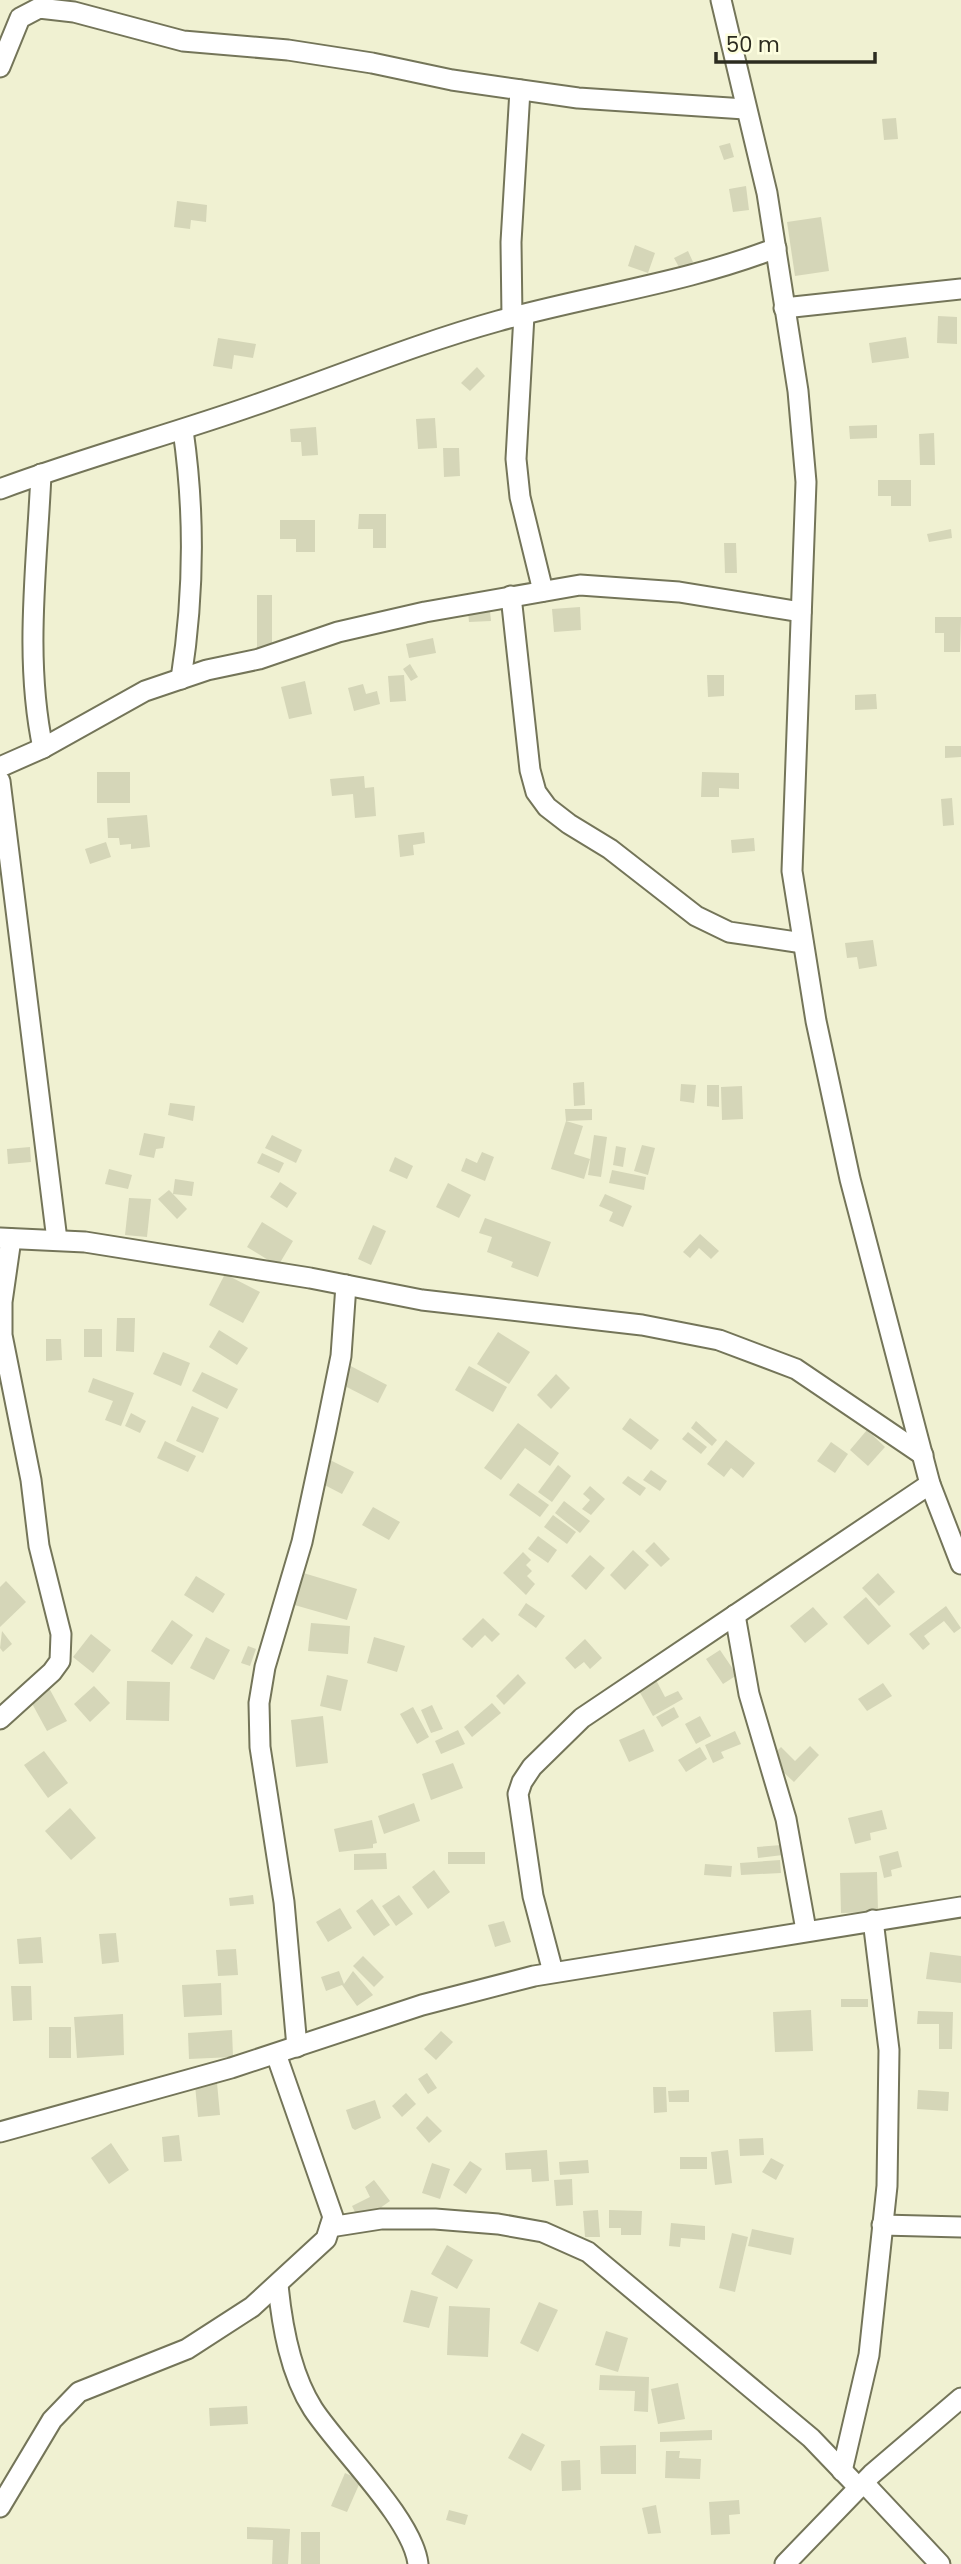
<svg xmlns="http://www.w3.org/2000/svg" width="961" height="2564" font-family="Poppins,sans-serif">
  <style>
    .building { fill: #d5d6b8 }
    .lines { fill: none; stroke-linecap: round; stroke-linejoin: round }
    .street-casing { stroke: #747559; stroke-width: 23 }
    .street { stroke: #fff; stroke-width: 19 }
  </style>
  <rect width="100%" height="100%" fill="#f0f1d2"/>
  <g class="building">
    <polygon points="896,118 898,139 884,140 882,119"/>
    <polygon points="730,143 734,157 724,160 719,146"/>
    <polygon points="746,186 749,210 733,212 729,189"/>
    <polygon points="177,201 207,205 206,222 191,220 190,229 174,227"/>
    <polygon points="821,217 829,271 795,276 787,222"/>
    <polygon points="635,245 655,253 648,273 628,266"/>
    <polygon points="688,251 693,262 680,269 674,258"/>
    <polygon points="938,316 957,317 957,344 937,343"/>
    <polygon points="906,337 909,358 872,363 869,343"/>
    <polygon points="218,338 256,344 253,358 234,355 232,369 213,366"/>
    <polygon points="477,367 485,376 470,391 461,383"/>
    <polygon points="435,418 437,448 418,449 416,419"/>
    <polygon points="877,425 877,438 850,439 849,426"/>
    <polygon points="316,427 318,455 302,456 301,442 291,442 290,429"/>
    <polygon points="934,433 935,465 920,465 919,434"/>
    <polygon points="443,448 459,448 460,476 444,477"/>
    <polygon points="878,480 911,480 911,506 891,506 891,496 878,496"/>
    <polygon points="359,514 386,514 386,548 373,548 373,529 358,529"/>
    <polygon points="280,520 315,520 315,552 296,552 296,539 280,539"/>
    <polygon points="951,529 952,538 929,542 927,534"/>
    <polygon points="724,543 736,543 737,573 725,573"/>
    <rect x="257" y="595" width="15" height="53"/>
    <polygon points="580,607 581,630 554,632 552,609"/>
    <polygon points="490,611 491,621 469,622 468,612"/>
    <polygon points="935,617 961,617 960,652 944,652 944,633 935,633"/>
    <polygon points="433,638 436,653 409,658 406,644"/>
    <polygon points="410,664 418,677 411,681 403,669"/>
    <polygon points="404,675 406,701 390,702 388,676"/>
    <polygon points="707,675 724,675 724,696 708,697"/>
    <polygon points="305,681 312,714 289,719 281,687"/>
    <polygon points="363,684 366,694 377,691 380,704 354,711 348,688"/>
    <polygon points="876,694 877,709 855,710 855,695"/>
    <polygon points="945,746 961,746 961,757 945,758"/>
    <rect x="97" y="772" width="33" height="31"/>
    <polygon points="702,772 739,773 739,789 719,788 719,797 701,797"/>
    <polygon points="364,776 365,788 374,787 376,816 355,818 353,794 332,796 330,779"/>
    <polygon points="952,798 954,825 943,826 941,799"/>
    <polygon points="147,815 150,847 131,849 131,844 120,845 119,838 108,838 107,818"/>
    <polygon points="424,832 425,843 413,845 414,855 400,857 398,835"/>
    <polygon points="754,838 755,851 732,853 731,840"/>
    <polygon points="106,842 111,857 90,864 85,849"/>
    <polygon points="873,940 877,966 859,969 857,957 847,958 845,943"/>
    <polygon points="584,1082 585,1105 574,1106 573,1083"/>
    <polygon points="681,1084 696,1085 694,1103 680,1101"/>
    <polygon points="707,1085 719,1085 719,1107 707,1106"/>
    <polygon points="742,1086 743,1119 722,1120 721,1087"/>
    <polygon points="170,1103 195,1106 193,1121 168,1115"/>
    <polygon points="565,1109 592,1109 592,1120 566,1121"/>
    <polygon points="566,1121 583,1126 574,1154 590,1159 584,1179 551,1169"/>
    <polygon points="144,1133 165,1137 163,1148 156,1149 154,1158 139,1155"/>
    <polygon points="272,1135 302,1150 296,1163 265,1148"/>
    <polygon points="594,1135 607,1137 601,1177 588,1175"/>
    <polygon points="642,1145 655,1148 648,1175 634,1171"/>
    <polygon points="616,1146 626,1148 623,1167 613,1165"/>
    <polygon points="30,1147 31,1162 8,1164 7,1149"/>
    <polygon points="482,1152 494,1157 485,1181 461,1171 466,1158 477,1163"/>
    <polygon points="262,1153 284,1163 279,1173 257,1163"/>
    <polygon points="395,1157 413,1166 407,1179 389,1171"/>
    <polygon points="109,1169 132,1175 128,1189 105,1184"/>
    <polygon points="612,1170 646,1177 644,1190 609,1183"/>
    <polygon points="175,1179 194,1182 192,1196 173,1194 187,1209 177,1219 158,1199 169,1190 173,1194"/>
    <polygon points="280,1182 297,1193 287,1208 270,1197"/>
    <polygon points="448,1183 471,1195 459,1218 436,1207"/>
    <polygon points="605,1194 632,1206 623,1227 609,1221 613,1212 599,1206"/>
    <polygon points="129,1198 151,1199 147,1237 125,1235"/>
    <polygon points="485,1218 551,1242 538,1277 511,1267 513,1262 487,1252 492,1237 479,1233"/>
    <polygon points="262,1222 293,1241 278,1266 247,1247"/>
    <polygon points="373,1225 386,1231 371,1265 358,1259"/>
    <polygon points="700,1234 719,1251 711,1259 699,1248 690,1258 683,1252"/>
    <polygon points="225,1274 260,1292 243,1323 209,1305"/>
    <polygon points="117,1318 135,1318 134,1352 116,1351"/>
    <rect x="84" y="1329" width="18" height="28"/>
    <polygon points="219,1330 248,1348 237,1365 209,1347"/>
    <polygon points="498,1332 530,1352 509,1384 477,1364"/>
    <polygon points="46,1339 61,1339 62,1360 46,1361"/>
    <polygon points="163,1352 190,1363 181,1386 153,1374"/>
    <polygon points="343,1362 387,1385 378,1403 333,1380"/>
    <polygon points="469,1366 507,1387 493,1412 455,1390"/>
    <polygon points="202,1372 238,1389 227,1409 192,1391"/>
    <polygon points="556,1374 570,1388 551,1409 537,1395"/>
    <polygon points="93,1378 134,1393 121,1426 105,1420 113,1401 88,1392"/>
    <polygon points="192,1406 219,1418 203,1453 176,1441"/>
    <polygon points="131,1413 146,1421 140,1433 125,1426"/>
    <polygon points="630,1418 659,1440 651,1450 622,1429"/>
    <polygon points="696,1421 717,1440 712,1446 691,1428"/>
    <polygon points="518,1423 559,1453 550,1466 525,1448 501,1480 484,1468"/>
    <polygon points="867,1430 885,1447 868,1466 850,1450"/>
    <polygon points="688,1432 707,1447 701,1454 682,1439"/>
    <polygon points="726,1440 755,1463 743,1478 731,1468 724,1477 707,1464"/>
    <polygon points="165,1441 196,1456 188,1472 157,1458"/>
    <polygon points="831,1442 848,1454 835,1473 817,1461"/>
    <polygon points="322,1456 354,1472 342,1494 311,1478"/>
    <polygon points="558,1465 571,1476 552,1502 538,1492"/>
    <polygon points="651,1470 667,1481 660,1491 643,1480"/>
    <polygon points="628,1476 646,1488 640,1496 622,1483"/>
    <polygon points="518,1483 549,1505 540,1517 509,1495"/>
    <polygon points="590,1486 605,1499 591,1515 582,1509 590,1500 583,1494"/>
    <polygon points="564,1501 590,1521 580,1533 555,1513"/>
    <polygon points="373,1507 400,1522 389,1540 362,1525"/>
    <polygon points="553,1515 576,1532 567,1544 544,1527"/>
    <polygon points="538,1536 557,1550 548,1563 528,1549"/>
    <polygon points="654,1542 670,1559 661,1567 645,1551"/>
    <polygon points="633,1550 649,1565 625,1590 610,1575"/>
    <polygon points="523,1552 531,1560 526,1565 532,1571 527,1576 535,1584 526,1595 503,1573"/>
    <polygon points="590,1555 605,1568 586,1590 571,1576"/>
    <polygon points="300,1572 357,1589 347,1620 291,1604"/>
    <polygon points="878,1573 895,1592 879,1606 862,1588"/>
    <polygon points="196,1576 225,1594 213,1613 184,1595"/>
    <polygon points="6,1581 26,1602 0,1627 0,1587"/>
    <polygon points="866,1597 891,1626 868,1645 843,1617"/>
    <polygon points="526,1603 545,1616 536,1628 518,1615"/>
    <polygon points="946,1606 961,1628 954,1633 944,1621 924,1636 930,1644 923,1650 909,1634"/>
    <polygon points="813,1607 828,1624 805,1643 790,1626"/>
    <polygon points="483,1618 500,1634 492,1642 485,1635 472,1648 462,1639"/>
    <polygon points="172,1620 193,1635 172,1665 151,1651"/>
    <polygon points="311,1623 350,1626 348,1654 308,1651"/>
    <polygon points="2,1631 12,1644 3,1652 0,1648"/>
    <polygon points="91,1634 111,1650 93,1673 73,1657"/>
    <polygon points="206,1637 230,1650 214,1680 190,1668"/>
    <polygon points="374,1637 405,1646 397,1672 367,1663"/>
    <polygon points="585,1639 602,1658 590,1669 584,1662 575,1669 565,1658"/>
    <polygon points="248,1646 256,1649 250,1666 241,1663"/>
    <polygon points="720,1650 737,1675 723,1684 706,1659"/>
    <polygon points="518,1674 526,1683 504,1705 496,1696"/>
    <polygon points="327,1675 348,1680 341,1711 320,1706"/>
    <polygon points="656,1680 665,1697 678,1691 683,1699 653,1716 638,1689"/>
    <polygon points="127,1681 170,1682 169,1721 126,1720"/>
    <polygon points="883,1683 892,1696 867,1711 858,1699"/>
    <polygon points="94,1686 110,1703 90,1722 74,1704"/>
    <polygon points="49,1688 67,1721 47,1731 29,1698"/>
    <polygon points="492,1703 501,1713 472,1737 464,1727"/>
    <polygon points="432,1705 443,1729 431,1733 421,1710"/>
    <polygon points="413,1707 429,1737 417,1744 400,1714"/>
    <polygon points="674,1707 679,1717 662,1727 656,1717"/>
    <polygon points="323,1716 328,1763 296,1767 291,1720"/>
    <polygon points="700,1716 711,1736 696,1744 685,1724"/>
    <polygon points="644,1729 654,1751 629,1762 619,1740"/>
    <polygon points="458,1730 465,1744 441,1754 435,1741"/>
    <polygon points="735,1731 741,1744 721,1752 724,1758 713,1763 705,1745"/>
    <polygon points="810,1746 819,1755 794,1782 769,1759 781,1747 795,1761"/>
    <polygon points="700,1747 707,1759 686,1772 678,1760"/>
    <polygon points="44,1751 68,1783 48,1798 24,1765"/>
    <polygon points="453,1763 463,1788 431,1800 422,1774"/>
    <polygon points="414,1803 420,1821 384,1834 378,1816"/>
    <polygon points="70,1808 96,1838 71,1860 45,1831"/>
    <polygon points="882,1810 887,1829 870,1833 871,1840 855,1844 848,1818"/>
    <polygon points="372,1820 377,1843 373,1844 373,1848 339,1852 334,1829"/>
    <polygon points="782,1845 783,1855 758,1858 757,1847"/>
    <polygon points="898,1851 902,1867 891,1870 892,1876 884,1878 879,1856"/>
    <rect x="448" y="1852" width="37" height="12"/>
    <polygon points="386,1853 387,1869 354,1870 354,1854"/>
    <polygon points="780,1860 781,1873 741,1875 740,1863"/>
    <polygon points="705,1864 732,1866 731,1877 704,1875"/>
    <polygon points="434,1870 450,1892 428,1909 412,1887"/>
    <polygon points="877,1872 878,1912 841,1913 840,1873"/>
    <polygon points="253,1895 254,1904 230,1906 229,1898"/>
    <polygon points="399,1895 413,1914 396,1926 382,1906"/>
    <polygon points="372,1899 390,1925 374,1936 356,1911"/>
    <polygon points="340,1908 352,1928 328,1942 316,1922"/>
    <polygon points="504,1921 511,1942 495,1947 488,1925"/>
    <polygon points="116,1933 119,1962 102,1964 99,1934"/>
    <polygon points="41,1937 43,1963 19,1964 17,1939"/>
    <polygon points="236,1949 238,1975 218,1976 216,1950"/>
    <polygon points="930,1952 961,1956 961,1983 926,1979"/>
    <polygon points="363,1956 384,1977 374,1987 353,1966"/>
    <polygon points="339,1971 344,1984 353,1971 373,1995 357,2006 342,1985 326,1991 321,1977"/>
    <polygon points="221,1983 222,2015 184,2017 182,1985"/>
    <polygon points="11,1986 31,1986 32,2020 13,2021"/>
    <rect x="841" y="1999" width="27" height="8"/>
    <polygon points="811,2010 813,2051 775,2052 773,2012"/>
    <polygon points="918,2011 953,2012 952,2049 939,2049 939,2024 917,2024"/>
    <polygon points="123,2014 124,2055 77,2058 74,2017"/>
    <rect x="49" y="2027" width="22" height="31"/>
    <polygon points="232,2030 233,2057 189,2059 188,2033"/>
    <polygon points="441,2031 453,2042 436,2060 424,2049"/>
    <polygon points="427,2073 437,2088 428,2094 418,2079"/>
    <polygon points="217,2083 220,2115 198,2117 195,2085"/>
    <polygon points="653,2087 666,2087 667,2112 654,2113"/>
    <polygon points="689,2090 689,2102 669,2102 668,2091"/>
    <polygon points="918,2090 949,2092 948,2111 917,2109"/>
    <polygon points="406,2093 416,2104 402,2117 392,2106"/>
    <polygon points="375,2100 381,2118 355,2130 352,2128 346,2110"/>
    <polygon points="427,2116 442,2131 429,2143 416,2128"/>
    <polygon points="179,2135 182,2161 164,2162 162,2137"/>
    <polygon points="763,2138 764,2155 740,2156 739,2139"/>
    <polygon points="111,2143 129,2170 109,2184 91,2158"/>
    <polygon points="547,2150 549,2181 532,2182 531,2169 506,2170 505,2153"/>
    <polygon points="728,2150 732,2183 715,2185 711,2152"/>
    <rect x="680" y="2157" width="27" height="12"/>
    <polygon points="771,2158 784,2165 776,2180 762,2172"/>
    <polygon points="588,2160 589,2173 560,2175 559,2162"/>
    <polygon points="470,2161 482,2169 466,2194 453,2185"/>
    <polygon points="432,2163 450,2169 440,2199 422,2193"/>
    <polygon points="572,2179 573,2205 556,2206 554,2180"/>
    <polygon points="374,2180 390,2201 366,2218 357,2216 352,2206 370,2197 365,2187"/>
    <polygon points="598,2210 600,2237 585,2237 583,2211"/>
    <polygon points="609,2210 642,2211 641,2235 621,2235 621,2228 609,2228"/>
    <polygon points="671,2223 705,2226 705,2240 681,2238 680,2247 669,2246"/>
    <polygon points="752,2229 794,2238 791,2255 748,2246"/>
    <polygon points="732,2233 748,2237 735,2292 719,2288"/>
    <polygon points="447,2245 473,2260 457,2289 431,2274"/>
    <polygon points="411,2290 438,2297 429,2328 403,2322"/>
    <polygon points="539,2302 558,2310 538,2352 520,2343"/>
    <polygon points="449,2306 490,2308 488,2357 447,2355"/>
    <polygon points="606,2331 628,2338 618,2372 595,2365"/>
    <polygon points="600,2375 649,2377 648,2412 634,2411 635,2391 599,2390"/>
    <polygon points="678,2383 685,2419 658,2424 651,2389"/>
    <polygon points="247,2406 248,2424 210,2426 209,2408"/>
    <polygon points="712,2430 712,2440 660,2442 660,2432"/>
    <polygon points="522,2433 545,2445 531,2471 508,2458"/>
    <polygon points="636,2445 636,2474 601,2474 600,2446"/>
    <polygon points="666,2451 680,2451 679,2458 701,2459 700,2479 665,2478"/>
    <polygon points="580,2460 581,2490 562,2491 561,2461"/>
    <polygon points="345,2473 361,2480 347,2512 331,2506"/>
    <polygon points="739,2500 740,2514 729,2515 730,2534 711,2535 709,2502"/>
    <polygon points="656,2505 661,2533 648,2534 642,2508"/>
    <polygon points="449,2510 468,2515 465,2525 446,2520"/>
    <polygon points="247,2527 290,2529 288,2564 272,2564 273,2540 247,2539"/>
    <rect x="301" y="2532" width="19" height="32"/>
  </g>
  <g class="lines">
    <g class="street-casing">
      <g id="street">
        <polyline points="721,0 767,193 798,391 806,482 792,871 816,1021 850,1179 930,1484 961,1564"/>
        <polyline points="0,67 20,18 39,8 74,12 183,41 288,50 372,63 452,80 578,98 745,109"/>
        <polyline points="784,308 961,289"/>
        <polyline points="524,315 516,459 520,497 543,591"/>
        <polyline points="512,317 511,242 520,90"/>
        <path d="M41,474c-4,91 -17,185 2,274"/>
        <path d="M0,489c83,-31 169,-54 252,-83 82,-28 163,-62 246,-85 93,-26 188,-38 278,-73"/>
        <polyline points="511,596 530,770 536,792 547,807 569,824 610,849 696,916 729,932 803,943"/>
        <path d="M181,679c13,-83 14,-166 2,-249"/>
        <polyline points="0,767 43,748 145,691 207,670 259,659 338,632 425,612 580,585 679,592 801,612"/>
        <polyline points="0,781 57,1240"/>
        <polyline points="0,1238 85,1242 310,1278 422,1300 642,1325 719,1340 796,1369 923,1455"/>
        <polyline points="735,1615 749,1694 786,1819 806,1930"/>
        <polyline points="0,1719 52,1672 60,1661 61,1634 39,1546 31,1480 2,1335 2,1302 11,1239"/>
        <polyline points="553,1972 533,1896 518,1794 522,1782 532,1767 582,1718 930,1484"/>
        <polyline points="297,2047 284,1902 260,1747 259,1703 265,1667 302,1542 326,1430 341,1356 346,1285"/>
        <polyline points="0,2132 231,2068 422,2005 534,1976 961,1907"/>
        <polyline points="882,2225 961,2227"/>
        <polyline points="330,2227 381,2219 435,2219 498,2224 543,2232 588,2252 811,2438 859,2488"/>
        <path d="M278,2285c4,41 12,88 35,124 26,40 100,110 105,155"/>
        <polyline points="842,2471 869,2355 887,2186 889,2050 873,1920"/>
        <polyline points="864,2483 940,2564"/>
        <polyline points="0,2507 52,2420 79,2392 187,2349 252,2307 326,2239 333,2217 276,2054"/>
        <polyline points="785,2564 872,2474 961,2398"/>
      </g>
    </g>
    <use href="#street" class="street"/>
  </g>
  <path d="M716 52v10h159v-10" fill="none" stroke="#2c2c20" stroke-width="3.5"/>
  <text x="726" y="52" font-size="21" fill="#2c2c20" stroke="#fdfedf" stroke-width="5" paint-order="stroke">50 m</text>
</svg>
